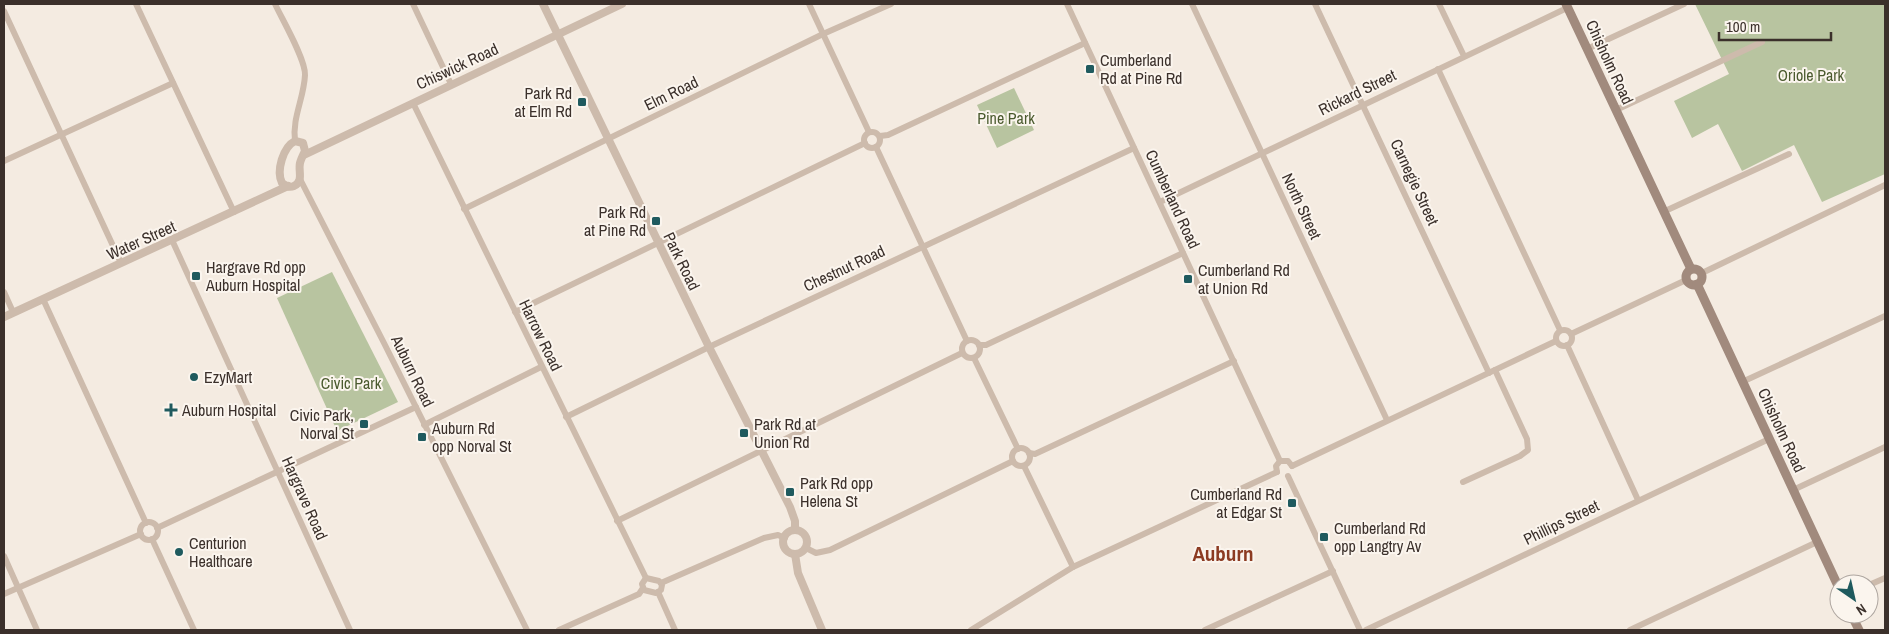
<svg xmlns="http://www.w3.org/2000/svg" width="1889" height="634" font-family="'Archivo Narrow',sans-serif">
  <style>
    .green { fill: #b8c4a0 }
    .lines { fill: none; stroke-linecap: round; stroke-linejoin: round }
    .minor { stroke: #cdbbac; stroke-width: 6 }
    .tertiary { stroke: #cdbbac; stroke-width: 8 }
    .secondary { stroke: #a18a7d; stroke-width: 9 }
    .poi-dot { fill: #1f5a5e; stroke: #fbf5ee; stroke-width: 2 }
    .labels { text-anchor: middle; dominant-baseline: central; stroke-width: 4; stroke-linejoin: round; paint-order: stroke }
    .poi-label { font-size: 16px; fill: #3b302b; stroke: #fbf5ee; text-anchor: start }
    .street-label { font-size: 16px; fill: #3b302b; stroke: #fbf5ee }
    .park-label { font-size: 16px; fill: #4a5a2e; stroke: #fbf5ee }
    .district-label { font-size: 21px; font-weight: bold; fill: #8c3b22; stroke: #fbf5ee }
  </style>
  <rect width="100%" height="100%" fill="#f4ebe1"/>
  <g class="green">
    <polygon points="1695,4 1885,4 1885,174 1822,202 1794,145 1742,171 1718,124 1692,138 1674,101 1729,74"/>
    <polygon points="1014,88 1034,130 997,148 977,105"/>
    <polygon points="332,272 398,402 337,431 277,298"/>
  </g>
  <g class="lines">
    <g class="minor">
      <polyline points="136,4 234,212"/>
      <path d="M275,4c7,15 31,56 30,71 -1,23 -13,43 -10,66"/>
      <polyline points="413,4 451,84"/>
      <polyline points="809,4 869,132"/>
      <polyline points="1067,4 1280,461"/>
      <polyline points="1192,4 1387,420"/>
      <polyline points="1315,4 1489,373"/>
      <polyline points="1439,4 1464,56"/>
      <polyline points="4,11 121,263"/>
      <polyline points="1587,49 1684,4"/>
      <polyline points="1438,69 1560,330"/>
      <polyline points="413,103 646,578"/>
      <polyline points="1616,110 1762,42"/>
      <circle cx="872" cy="140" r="8"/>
      <polyline points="880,136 888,135 1085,43"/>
      <polyline points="876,147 967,341"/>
      <polyline points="4,161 173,83"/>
      <polyline points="300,179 384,343 527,630"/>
      <polyline points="1160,202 1567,8"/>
      <polyline points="464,209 823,34 891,4"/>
      <polyline points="1663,212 1789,154"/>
      <polyline points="172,240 350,630"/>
      <polyline points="1702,273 1885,185"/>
      <polyline points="4,292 13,312"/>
      <polyline points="43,299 146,523"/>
      <polyline points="515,312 865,143"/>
      <circle cx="1564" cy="338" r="8"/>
      <polyline points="1571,334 1686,280"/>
      <circle cx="971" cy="349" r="9"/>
      <polyline points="979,345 986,345 1183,253"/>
      <polyline points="1567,345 1638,500"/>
      <polyline points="974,358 1018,449"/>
      <polyline points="1742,382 1885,316"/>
      <polyline points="566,417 709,347 1134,148"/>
      <polyline points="424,425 541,367"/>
      <circle cx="1021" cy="457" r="9"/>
      <polyline points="1029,453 1035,454 1234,361"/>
      <polyline points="1024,466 1073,567"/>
      <polyline points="1292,466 1556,341"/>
      <polyline points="1277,472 1276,466 1280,461 1288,461 1292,466"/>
      <polyline points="1288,476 1360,630"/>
      <polyline points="1463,482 1520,456 1528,450 1527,439 1495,370"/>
      <polyline points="1793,490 1885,447"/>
      <polyline points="617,521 962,353"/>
      <circle cx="149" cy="531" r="9"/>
      <polyline points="157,528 416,407"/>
      <polyline points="152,539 194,630"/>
      <polyline points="806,548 816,553 830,550 1013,461"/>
      <polyline points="4,556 37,630"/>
      <polygon points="646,578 659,581 662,585 661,590 656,593 644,590 642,584"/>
      <polyline points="661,583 764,538 778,535 785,538"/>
      <polyline points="1869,585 1885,578"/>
      <polyline points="658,592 675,630"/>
      <polyline points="4,594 141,534"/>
      <polyline points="559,630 639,594 643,588"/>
      <polyline points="971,630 1073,567 1277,472"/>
      <polyline points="1205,630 1333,571"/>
      <polyline points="1366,630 1769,439"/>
      <polyline points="1630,630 1817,542"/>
    </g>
    <g class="tertiary">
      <polyline points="543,4 709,347 790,507 795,521 795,530"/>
      <path d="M295,141l8,2 2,8c-2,4 -4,8 -5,12 -2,8 4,18 -6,23 -5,2 -8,0 -12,-3 -6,-12 1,-36 13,-42z"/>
      <polyline points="304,155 622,4"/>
      <polyline points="4,317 288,186"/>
      <circle cx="795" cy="542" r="12"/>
      <polyline points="795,554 798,573 822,630"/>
    </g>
    <g class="secondary">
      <polyline points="1566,4 1691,269"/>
      <circle cx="1694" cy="277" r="8"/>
      <polyline points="1697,284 1839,588"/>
      <polyline points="1851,614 1859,630"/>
    </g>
  </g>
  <g class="poi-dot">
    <rect x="1085" y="64" width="10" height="10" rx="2.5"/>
    <rect x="577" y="97" width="10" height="10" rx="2.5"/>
    <rect x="651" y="216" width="10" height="10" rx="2.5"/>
    <rect x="191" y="271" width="10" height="10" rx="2.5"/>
    <rect x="1183" y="274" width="10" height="10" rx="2.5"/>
    <circle cx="194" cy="377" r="5"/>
    <path d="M168.5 402.5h5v5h5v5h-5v5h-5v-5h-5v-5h5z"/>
    <rect x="359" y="419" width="10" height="10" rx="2.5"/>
    <rect x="739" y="428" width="10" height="10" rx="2.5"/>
    <rect x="417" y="432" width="10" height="10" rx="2.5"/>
    <rect x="785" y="487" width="10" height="10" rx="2.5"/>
    <rect x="1287" y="498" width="10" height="10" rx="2.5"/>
    <rect x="1319" y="532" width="10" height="10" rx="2.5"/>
    <circle cx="179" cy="552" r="5"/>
  </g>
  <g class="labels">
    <g class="poi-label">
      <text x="1100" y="60">Cumberland<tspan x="1100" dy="18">Rd at Pine Rd</tspan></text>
      <text x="572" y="93" text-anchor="end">Park Rd<tspan x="572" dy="18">at Elm Rd</tspan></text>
      <text x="646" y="212" text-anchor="end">Park Rd<tspan x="646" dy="18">at Pine Rd</tspan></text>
      <text x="206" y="267">Hargrave Rd opp<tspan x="206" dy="18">Auburn Hospital</tspan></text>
      <text x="1198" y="270">Cumberland Rd<tspan x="1198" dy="18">at Union Rd</tspan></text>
      <text x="204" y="377">EzyMart</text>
      <text x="182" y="410">Auburn Hospital</text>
      <text x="354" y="415" text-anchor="end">Civic Park,<tspan x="354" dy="18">Norval St</tspan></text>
      <text x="754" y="424">Park Rd at<tspan x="754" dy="18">Union Rd</tspan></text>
      <text x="432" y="428">Auburn Rd<tspan x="432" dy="18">opp Norval St</tspan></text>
      <text x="800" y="483">Park Rd opp<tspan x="800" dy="18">Helena St</tspan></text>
      <text x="1282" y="494" text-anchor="end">Cumberland Rd<tspan x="1282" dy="18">at Edgar St</tspan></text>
      <text x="1334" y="528">Cumberland Rd<tspan x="1334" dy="18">opp Langtry Av</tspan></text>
      <text x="189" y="543">Centurion<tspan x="189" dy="18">Healthcare</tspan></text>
    </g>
    <g class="street-label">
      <text transform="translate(1610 62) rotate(65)">Chisholm Road</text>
      <text transform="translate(457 66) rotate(-25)">Chiswick Road</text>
      <text transform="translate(1357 92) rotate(-26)">Rickard Street</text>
      <text transform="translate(671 93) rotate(-26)">Elm Road</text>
      <text transform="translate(1415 182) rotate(65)">Carnegie Street</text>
      <text transform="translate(1173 199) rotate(65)">Cumberland Road</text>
      <text transform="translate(1302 206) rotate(65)">North Street</text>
      <text transform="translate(141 240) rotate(-24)">Water Street</text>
      <text transform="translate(682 261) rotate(64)">Park Road</text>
      <text transform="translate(844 268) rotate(-25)">Chestnut Road</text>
      <text transform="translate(541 335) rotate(64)">Harrow Road</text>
      <text transform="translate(413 371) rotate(64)">Auburn Road</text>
      <text transform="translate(1782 430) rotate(65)">Chisholm Road</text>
      <text transform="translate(305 498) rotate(66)">Hargrave Road</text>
      <text transform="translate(1561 522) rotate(-26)">Phillips Street</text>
    </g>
    <g class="park-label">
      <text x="1811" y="75">Oriole Park</text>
      <text x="1006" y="118">Pine Park</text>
      <text x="351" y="383">Civic Park</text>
    </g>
    <g class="district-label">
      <text x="1223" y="553">Auburn</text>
    </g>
  </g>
  <rect width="1889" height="634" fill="none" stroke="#3b302b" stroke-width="10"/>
  <g transform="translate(1854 599) rotate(146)"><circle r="24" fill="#fbf5ee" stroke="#aea6a0"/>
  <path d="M0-4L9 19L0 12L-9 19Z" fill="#1f5a5e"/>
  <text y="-8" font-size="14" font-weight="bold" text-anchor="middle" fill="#3b302b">N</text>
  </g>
  <path d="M1719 32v8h112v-8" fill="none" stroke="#3b302b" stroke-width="2.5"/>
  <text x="1726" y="32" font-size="15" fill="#3b302b" stroke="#fbf5ee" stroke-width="4" paint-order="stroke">100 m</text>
</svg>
